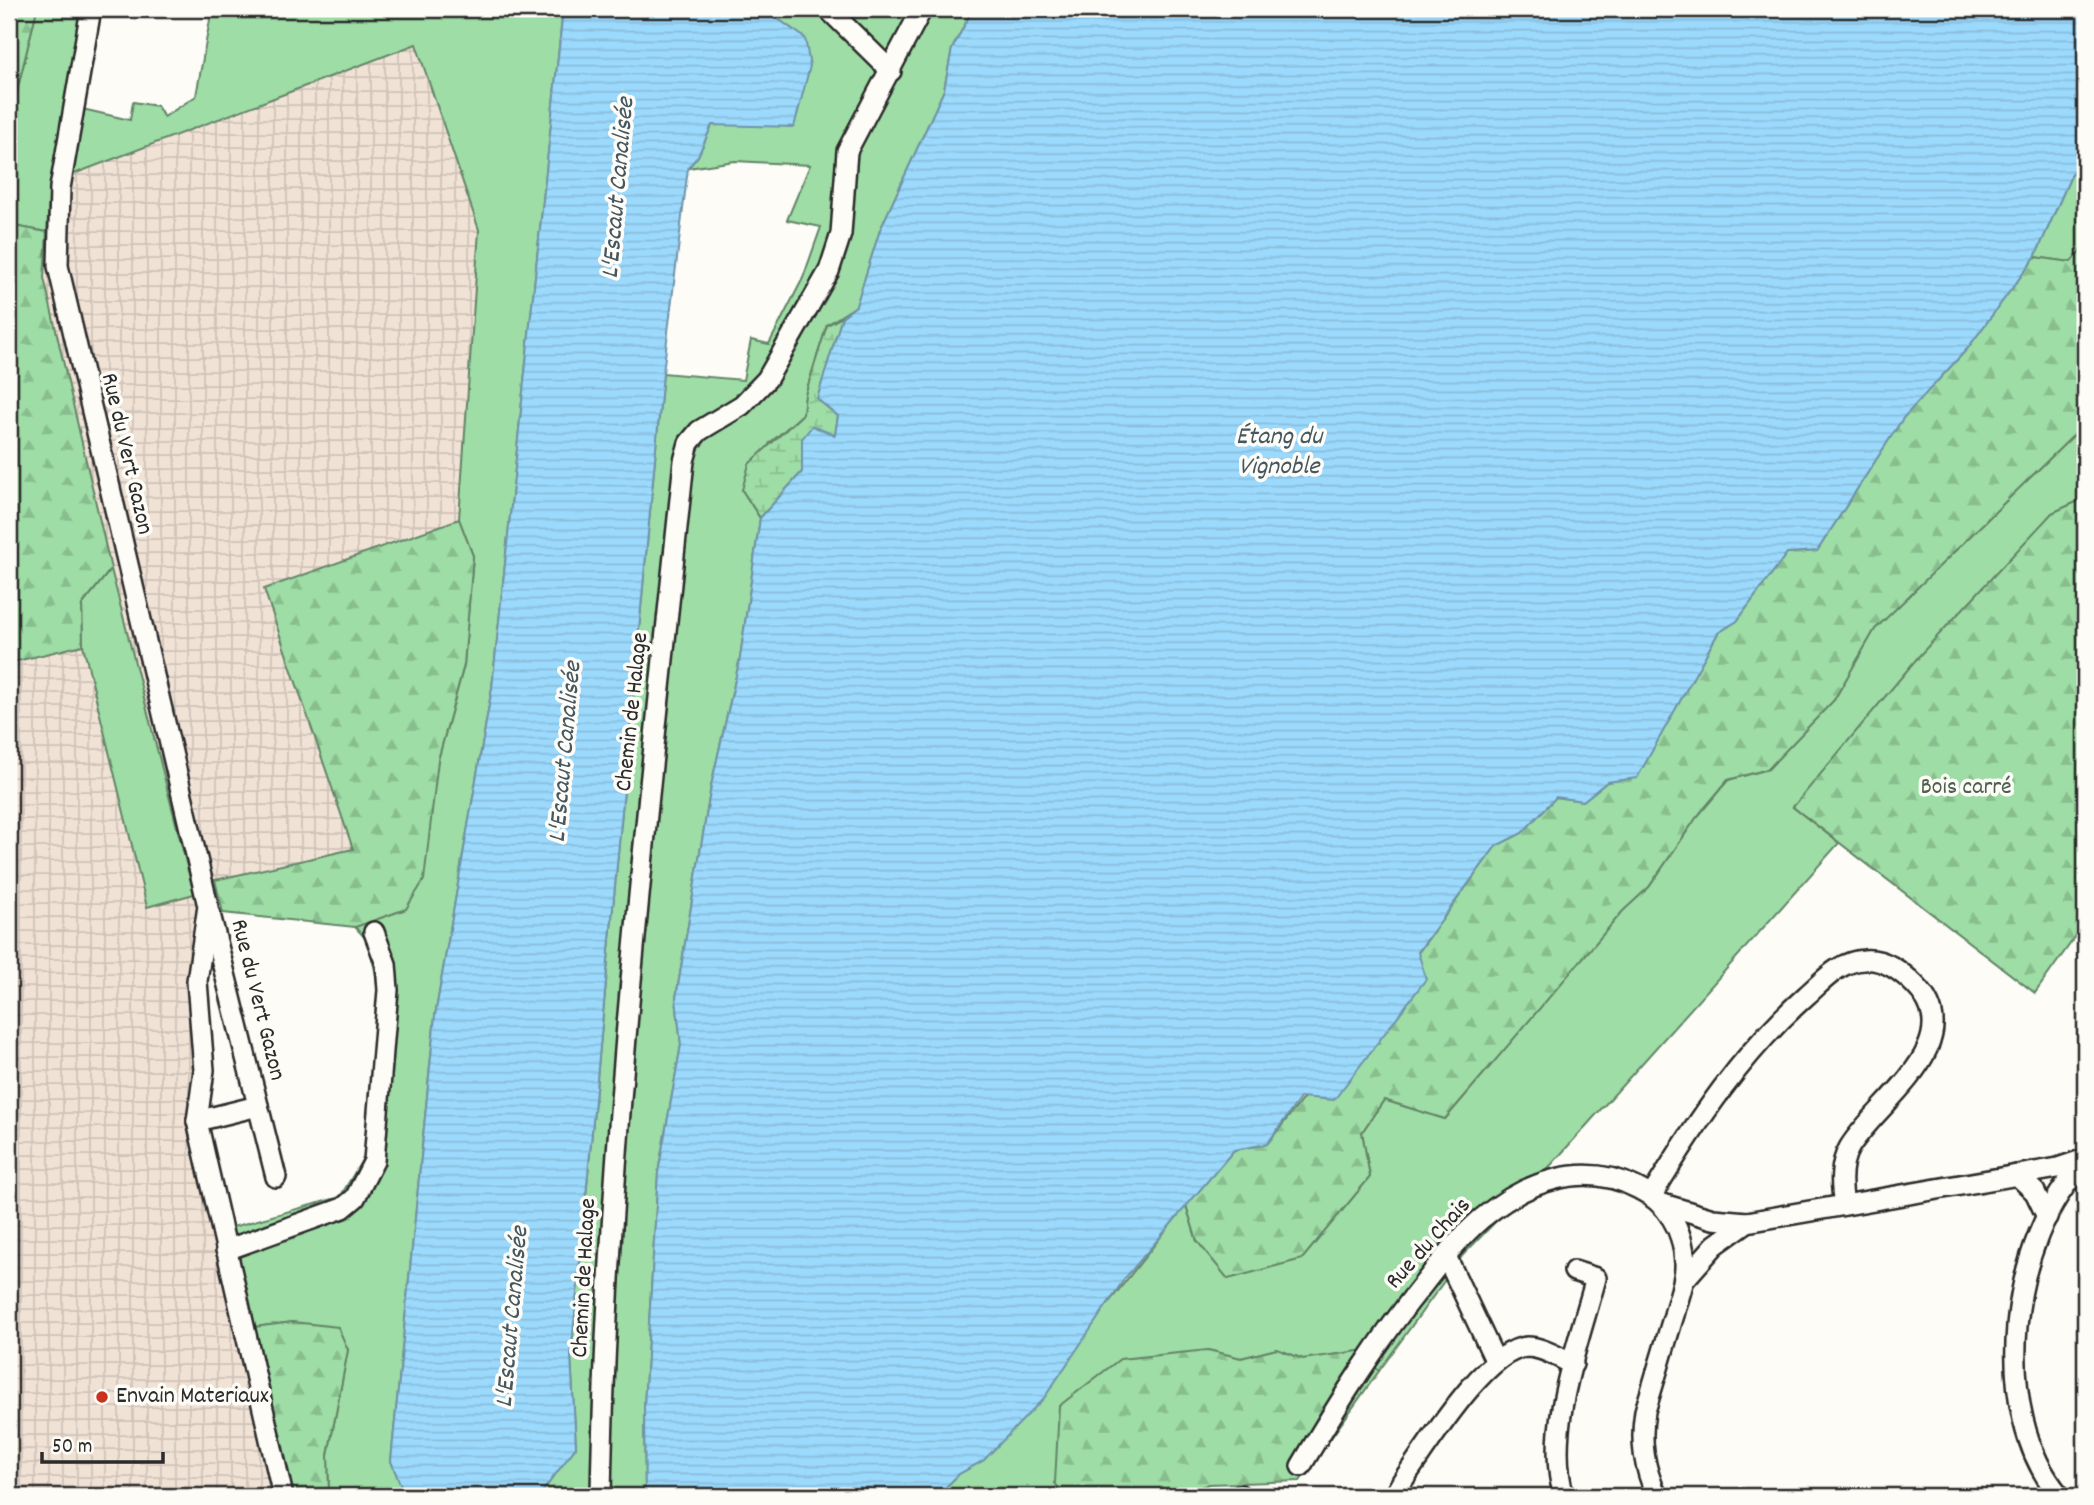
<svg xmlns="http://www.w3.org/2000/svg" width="2094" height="1505" font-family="Dekko,sans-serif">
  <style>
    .industrial { fill: url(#industrial-grid) }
    .green { fill: #9edda5; stroke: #648468; stroke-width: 2 }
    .forest { fill: url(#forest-firs); stroke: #648468; stroke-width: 2 }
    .wetland { fill: url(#wetland-marsh); stroke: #648468; stroke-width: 2 }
    .water { fill: url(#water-rules); stroke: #6f94a9; stroke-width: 2 }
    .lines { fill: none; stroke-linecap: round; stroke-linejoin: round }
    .minor-casing { stroke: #2b2b2b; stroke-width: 24 }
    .minor { stroke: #fdfcf7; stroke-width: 19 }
    .poi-dot { fill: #c8321e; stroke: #fdfcf7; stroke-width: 2.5 }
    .labels { text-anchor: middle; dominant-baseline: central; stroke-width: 7; stroke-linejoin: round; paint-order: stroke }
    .street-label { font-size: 24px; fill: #2b2b2b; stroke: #fdfcf7 }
    .park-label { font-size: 24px; fill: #4e6050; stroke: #fdfcf7 }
    .poi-label { font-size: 24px; fill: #2b2b2b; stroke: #fdfcf7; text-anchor: start }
    .water-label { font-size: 26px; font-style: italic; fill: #475760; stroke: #fdfcf7 }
  </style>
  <defs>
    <pattern id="industrial-grid" width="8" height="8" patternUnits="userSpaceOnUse" patternTransform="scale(1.75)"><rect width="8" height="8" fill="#f1e2d6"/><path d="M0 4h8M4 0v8" fill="none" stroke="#cfc2b8"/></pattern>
    <pattern id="forest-firs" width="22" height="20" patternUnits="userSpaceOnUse" patternTransform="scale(1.75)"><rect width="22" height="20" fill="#9edda5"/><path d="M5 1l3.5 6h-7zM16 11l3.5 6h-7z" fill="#88be8e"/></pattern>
    <pattern id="wetland-marsh" width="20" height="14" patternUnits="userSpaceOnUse" patternTransform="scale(1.75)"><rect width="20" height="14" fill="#9edda5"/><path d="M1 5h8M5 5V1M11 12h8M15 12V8" fill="none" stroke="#88be8e"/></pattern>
    <pattern id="water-rules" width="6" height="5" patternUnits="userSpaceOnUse" patternTransform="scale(1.75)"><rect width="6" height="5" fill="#9cdafd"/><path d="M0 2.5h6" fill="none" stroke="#87bbd9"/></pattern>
  </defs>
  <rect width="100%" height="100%" fill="#fdfcf7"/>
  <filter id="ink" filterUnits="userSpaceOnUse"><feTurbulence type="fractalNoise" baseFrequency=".0143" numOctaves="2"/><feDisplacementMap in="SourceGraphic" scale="14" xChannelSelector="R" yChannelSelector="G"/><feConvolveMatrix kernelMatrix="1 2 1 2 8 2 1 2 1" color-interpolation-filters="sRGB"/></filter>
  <g filter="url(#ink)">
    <polygon class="industrial" points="417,44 479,230 459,519 264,589 353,849 216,880 223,913 207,949 206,1133 293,1496 9,1496 9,663 83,645 147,906 194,894 111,569 44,278 50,183"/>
    <g class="green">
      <polygon points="37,9 82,9 65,105 130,120 133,102 157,106 164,117 196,96 212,9 563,9 492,688 435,1016 391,1461 405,1496 329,1496 328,1455 348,1349 293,1322 254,1327 229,1228 340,1197 368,1150 381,996 368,941 355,927 406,909 438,760 464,665 473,556 459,519 479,230 416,44 50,183 47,232 9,225 9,124"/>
      <polygon points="764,9 973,9 952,49 944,90 880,230 856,306 827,325 805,395 803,414 770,443 742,490 760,518 740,658 711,786 676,998 681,1045 658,1173 644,1407 645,1496 539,1496 576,1447 571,1356 663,373 743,380 751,340 769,344 803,278 821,227 787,220 810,165 735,161 688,168 698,156 712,125 805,38"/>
      <polygon points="2085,144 2085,245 2071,262 2035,257"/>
      <polygon points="2085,424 2085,498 2052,513 1793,807 1839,843 1552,1164 1463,1255 1379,1371 1359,1351 1303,1359 1277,1349 1241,1358 1208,1350 1055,1483 1065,1496 937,1496 959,1474 984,1460 1186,1205 1197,1241 1339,1214 1370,1177 1362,1132 1384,1100 1445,1119 1623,910 1649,887 1696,818 1728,780 1768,769 1834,700 1875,629"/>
      <polygon points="111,569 194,894 147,907 83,645 82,605"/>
    </g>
    <g class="forest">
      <polygon points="9,9 37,9 9,124"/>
      <polygon points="9,225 47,232 44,278 111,569 82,605 83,645 9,663"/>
      <polygon points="2085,245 2085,424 1875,629 1834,700 1768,769 1728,780 1696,818 1649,887 1623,911 1445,1119 1384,1100 1362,1132 1370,1177 1302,1259 1228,1279 1197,1241 1186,1205 1234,1150 1267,1144 1418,953 1496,846 1522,833 1556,797 1583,801 1607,782 1637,777 1718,633 1737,621 1787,553 1817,551 1903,418 1967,349 2035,257 2071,262"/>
      <polygon points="2085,498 2085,923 2035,993 1793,807 1919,656 2052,513"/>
      <polygon points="459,519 473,556 464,665 438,760 424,880 406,909 355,927 223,913 215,880 353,849 264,589"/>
      <polygon points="293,1322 338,1327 348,1350 328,1455 329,1496 293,1496 254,1327"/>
      <polygon points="1277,1349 1303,1359 1359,1351 1379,1371 1300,1481 1209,1484 1178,1496 1065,1496 1055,1483 1059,1406 1120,1359 1208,1350 1241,1358"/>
    </g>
    <polygon class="wetland" points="842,317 817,399 838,416 835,435 802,439 802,472 760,518 742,490 749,464 803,414 805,395 827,325"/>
    <g class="water">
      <polygon points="563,9 764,9 805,38 810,66 794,127 712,125 698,156 688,168 663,373 571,1356 576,1447 539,1496 405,1496 391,1461 435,1016 492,688"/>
      <polygon points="973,9 2085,9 2085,144 2035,257 1967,349 1903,418 1817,551 1787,553 1737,621 1718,633 1637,778 1607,782 1583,801 1556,797 1522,833 1496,846 1418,952 1426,979 1334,1100 1301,1097 1267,1144 1234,1150 1125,1278 1044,1398 984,1460 959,1474 937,1496 645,1496 644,1407 658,1173 681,1045 676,998 711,786 740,658 760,518 802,472 802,439 812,426 835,435 838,416 817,399 842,317 856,306 880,230 944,90 952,49"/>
    </g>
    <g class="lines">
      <g class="minor-casing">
        <g id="minor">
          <polyline points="91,9 60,188 58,266 208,906 197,981 204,1070 197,1121 283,1496"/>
          <polyline points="828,9 891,71"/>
          <polyline points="210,914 276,1177"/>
          <polyline points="197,1121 258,1106"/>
          <polyline points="2017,1175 2035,1192 2047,1217"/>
          <path d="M1652,1195c45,-74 90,-142 155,-200 17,-15 33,-34 57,-35 20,-2 37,11 51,25 58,58 -40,118 -66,163 -10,17 -8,39 -5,57"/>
          <polyline points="1663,1204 1713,1219 1747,1222 2058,1168 2085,1159"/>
          <polyline points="226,1250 343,1208 355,1198 374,1161 388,990 386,964 374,932"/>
          <polyline points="1446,1256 1495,1360"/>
          <polyline points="1685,1279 1715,1245 1747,1222"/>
          <path d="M1301,1466c38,-64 77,-126 124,-184 17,-22 35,-45 56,-63 44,-37 102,-59 156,-31 31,15 46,40 48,75 1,18 -7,35 -11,52 -10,32 -19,64 -29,96 -5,31 -1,57 12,85"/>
          <polyline points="1240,1495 1240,1496"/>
          <path d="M601,1496c6,-347 47,-691 83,-1035l5,-18 10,-12 43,-26 25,-26 62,-108 12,-37 6,-83 75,-142"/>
          <path d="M1394,1496l9,-16c24,-33 83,-131 124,-133 16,0 32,11 46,17"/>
          <path d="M1564,1496c-20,-65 15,-154 32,-218l-22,-7"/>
          <path d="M2060,1496c-71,-82 -52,-260 25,-333"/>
        </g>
      </g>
      <use href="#minor" class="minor"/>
    </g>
  </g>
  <circle class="poi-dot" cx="102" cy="1397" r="7"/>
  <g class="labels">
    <g class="street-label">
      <text transform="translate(126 454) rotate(77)">Rue du Vert Gazon</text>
      <text transform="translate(633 712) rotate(-84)">Chemin de Halage</text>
      <text transform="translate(257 1000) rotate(76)">Rue du Vert Gazon</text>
      <text transform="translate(1429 1244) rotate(-48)">Rue du Chais</text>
      <text transform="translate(585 1278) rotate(-87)">Chemin de Halage</text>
    </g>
    <g class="park-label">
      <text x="1966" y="788">Bois carré</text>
    </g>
    <g class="poi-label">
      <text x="116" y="1397">Envain Materiaux</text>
    </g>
    <g class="water-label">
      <text transform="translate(619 188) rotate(-85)">L'Escaut Canalisée</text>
      <text x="1279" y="437">Étang du<tspan x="1279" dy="30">Vignoble</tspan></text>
      <text transform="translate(566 752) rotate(-85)">L'Escaut Canalisée</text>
      <text transform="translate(513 1317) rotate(-85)">L'Escaut Canalisée</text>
    </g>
  </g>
  <rect width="2094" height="1505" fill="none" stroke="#fdfcf7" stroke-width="35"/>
  <rect x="18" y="18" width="2059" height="1470" fill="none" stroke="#2b2b2b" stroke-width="2.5" filter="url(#ink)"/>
  <path d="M42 1452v10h121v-10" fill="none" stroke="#2b2b2b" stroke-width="3.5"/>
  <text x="52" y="1452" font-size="21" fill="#2b2b2b" stroke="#fdfcf7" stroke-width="5" paint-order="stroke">50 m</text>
</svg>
